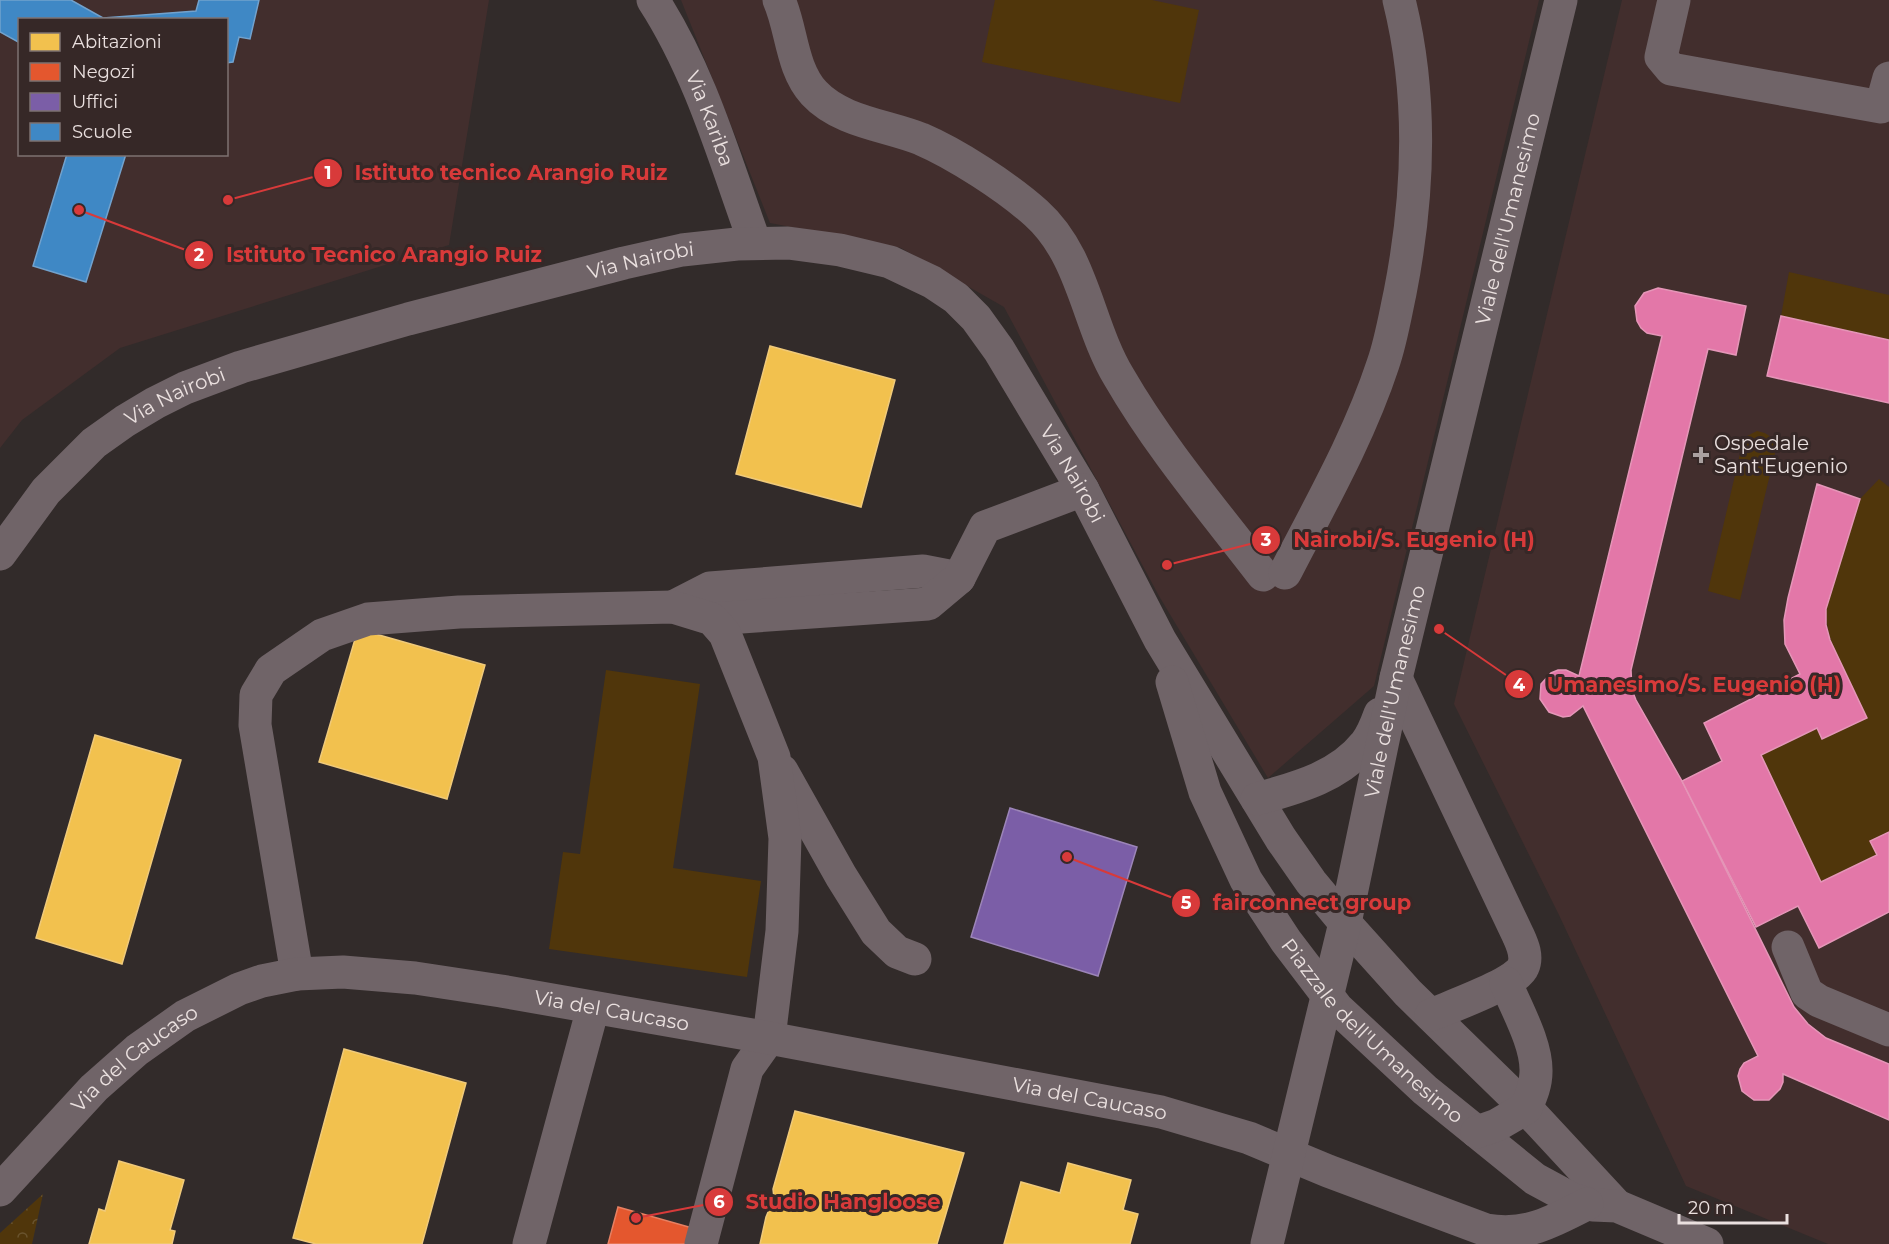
<svg xmlns="http://www.w3.org/2000/svg" width="1889" height="1244" font-family="Montserrat,sans-serif">
  <style>
    .built { fill: #422e2d; fill-rule: evenodd }
    .green { fill: #50360b }
    .forest { fill: url(#forest-crowns) }
    .homes { fill: #f2c14e; stroke: #f0ca7a; stroke-width: 1.5 }
    .shops { fill: #e4572e; stroke: #e68063; stroke-width: 1.5 }
    .offices { fill: #7b5ea7; stroke: #9c85b8; stroke-width: 1.5 }
    .schools { fill: #3f88c5; stroke: #72a2cd; stroke-width: 1.5 }
    .health { fill: #e377a8; stroke: #e596b8; stroke-width: 1.5 }
    .lines { fill: none; stroke-linecap: round; stroke-linejoin: round }
    .minor { stroke: #706468; stroke-width: 33 }
    .poi-dot { fill: #aaa1a0; stroke: #362827; stroke-width: 2 }
    .labels { text-anchor: middle; dominant-baseline: central; stroke-width: 6; stroke-linejoin: round; paint-order: stroke }
    .street-label { font-size: 20px; fill: #eae0df; stroke: #362827 }
    .poi-label { font-size: 20px; fill: #eae0df; stroke: #362827; text-anchor: start }
    .leader { fill: none; stroke: #d83a3a; stroke-width: 2 }
    .callout-dot { fill: #d83a3a; stroke: #362827; stroke-width: 2 }
    .mark-label { font-size: 18px; text-anchor: middle; font-weight: bold; fill: #fff }
    .callout-label { font-size: 21px; text-anchor: middle; font-weight: bold; fill: #d83a3a; stroke: #362827; stroke-width: 6; stroke-linejoin: round; paint-order: stroke }
  </style>
  <defs>
    <pattern id="forest-crowns" width="20" height="18" patternUnits="userSpaceOnUse" patternTransform="scale(1.5)"><rect width="20" height="18" fill="#50360b"/><path d="M2 6a3 3 0 1 1 6 0M12 15a3 3 0 1 1 6 0" fill="none" stroke="#69532e"/></pattern>
  </defs>
  <rect width="100%" height="100%" fill="#322b2a"/>
  <g class="built">
    <path d="M0,0h489l-40,245 -329,103 -98,72 -22,28zM20,20h206v134h-206z"/>
    <polygon points="681,0 1539,0 1374,686 1268,778 1159,596 1004,307 901,248 770,223"/>
    <polygon points="1622,0 1889,0 1889,1244 1828,1244 1686,1186 1559,915 1454,704"/>
  </g>
  <g class="green">
    <polygon points="995,0 1152,0 1199,10 1180,103 982,62"/>
    <polygon points="1789,272 1889,295 1889,340 1781,316"/>
    <path d="M1757,431c11,2 18,7 19,18l-36,151 -32,-9 35,-150 4,-5z"/>
    <path d="M1879,479l10,8v345l-19,9 7,14 -56,27 -60,-127 56,-27 5,11 45,-21c-15,-32 -42,-73 -41,-109l34,-110z"/>
    <polygon points="606,670 700,684 673,868 761,881 747,977 549,949 563,852 580,854"/>
  </g>
  <polygon class="forest" points="43,1194 32,1244 0,1244 0,1233"/>
  <g class="homes">
    <polygon points="770,346 895,380 861,507 736,474"/>
    <polygon points="358,629 485,665 447,799 319,762"/>
    <polygon points="95,735 181,760 122,964 36,938"/>
    <polygon points="344,1049 466,1083 422,1244 316,1244 293,1238"/>
    <polygon points="795,1111 964,1153 937,1244 760,1244 766,1217 774,1198 773,1189"/>
    <polygon points="119,1161 184,1180 170,1230 175,1231 172,1244 89,1244 99,1209 105,1211"/>
    <polygon points="1068,1163 1131,1180 1123,1210 1138,1214 1130,1244 1004,1244 1021,1182 1060,1193"/>
  </g>
  <polygon class="shops" points="618,1207 696,1229 692,1244 608,1244"/>
  <polygon class="offices" points="1010,808 1137,847 1098,976 971,937"/>
  <g class="schools">
    <polygon points="0,0 71,0 103,18 196,11 199,0 259,0 250,39 239,37 233,62 226,63 226,20 20,20 20,43 0,32"/>
    <polygon points="67,154 126,154 86,282 33,266"/>
  </g>
  <g class="health">
    <polygon points="1658,288 1746,306 1736,355 1708,349 1631,670 1632,690 1636,700 1682,781 1794,1007 1808,1024 1826,1038 1889,1064 1889,1120 1783,1074 1783,1082 1780,1089 1769,1100 1754,1100 1742,1091 1738,1076 1740,1069 1744,1063 1758,1056 1583,706 1570,716 1563,717 1549,712 1540,699 1541,684 1551,673 1558,670 1566,670 1579,676 1662,336 1647,333 1641,328 1637,321 1635,306 1644,293"/>
    <polygon points="1781,316 1889,340 1889,403 1767,376"/>
    <polygon points="1817,484 1860,499 1826,609 1826,625 1830,640 1867,718 1822,739 1817,728 1761,755 1821,882 1877,855 1870,841 1889,832 1889,912 1819,948 1798,906 1756,927 1682,781 1722,761 1704,723 1800,674 1785,644 1784,620 1788,598"/>
  </g>
  <g class="lines">
    <g class="minor">
      <path id="s1" d="M653,0c48,74 72,161 102,243"/>
      <path d="M779,0c13,29 12,68 35,93 27,29 72,32 107,46 35,15 86,48 115,74 48,43 51,111 83,164 41,71 95,134 144,198"/>
      <polyline points="1674,0 1661,57 1671,69 1881,107 1889,78"/>
      <path id="s2" d="M0,554l46,-63 48,-48 31,-22 30,-18 30,-15 56,-21 167,-48 216,-56 58,-13 55,-6 51,-1 52,7 50,12 42,20 24,16 20,20 23,32 84,140 77,150 121,199 30,43 34,41 63,70 118,115 91,98"/>
      <path d="M1285,573c35,-68 74,-136 98,-209 8,-23 12,-48 17,-71 19,-97 23,-197 -1,-293"/>
      <polyline points="673,607 710,588 923,571 959,578"/>
      <polyline points="712,619 928,604 959,578 985,527 1083,490"/>
      <path d="M1396,678l122,257c4,9 10,21 5,32 -6,16 -74,40 -92,48"/>
      <path id="s3" d="M1172,682l33,110 41,88 40,61 51,67 88,82 110,89 37,20 21,6 24,1 90,38"/>
      <polyline points="782,771 841,876 876,932 897,952 915,959"/>
      <path d="M1257,799c39,-11 82,-22 108,-55 7,-8 11,-19 15,-30"/>
      <polyline points="1788,947 1807,993 1819,1001 1889,1030"/>
      <polyline points="297,974 255,725 256,695 271,670 322,635 368,619 459,612 673,607 712,619 725,634 774,757 785,838 782,931 769,1038 747,1069 701,1244"/>
      <path d="M1477,1132l20,-7 29,-17c5,-12 10,-23 10,-36 1,-28 -20,-64 -30,-89"/>
      <path id="s4" d="M0,1190l94,-102 43,-38 48,-34 54,-27 23,-8 35,-7 46,-2 72,6 86,13 268,47 392,74 88,26 79,33 158,59c41,7 65,-8 101,-26"/>
      <polyline points="529,1244 593,1008"/>
      <path id="s5" d="M1267,1244l78,-321 51,-245 165,-678"/>
    </g>
  </g>
  <path class="poi-dot" d="M1698 446h6v6h6v6h-6v6h-6v-6h-6v-6h6z"/>
  <g class="labels">
    <g class="street-label">
      <text stroke="none"><textPath href="#s1" startOffset="132">Via Kariba</textPath></text>
      <text stroke="none"><textPath href="#s5" startOffset="1053">Viale dell'Umanesimo</textPath></text>
      <text stroke="none"><textPath href="#s2" startOffset="726">Via Nairobi</textPath></text>
      <text stroke="none"><textPath href="#s2" startOffset="240">Via Nairobi</textPath></text>
      <text stroke="none"><textPath href="#s2" startOffset="1266">Via Nairobi</textPath></text>
      <text stroke="none"><textPath href="#s5" startOffset="567">Viale dell'Umanesimo</textPath></text>
      <text stroke="none"><textPath href="#s4" startOffset="693">Via del Caucaso</textPath></text>
      <text stroke="none"><textPath href="#s3" startOffset="410">Piazzale dell'Umanesimo</textPath></text>
      <text stroke="none"><textPath href="#s4" startOffset="189">Via del Caucaso</textPath></text>
      <text stroke="none"><textPath href="#s4" startOffset="1179">Via del Caucaso</textPath></text>
    </g>
    <g class="poi-label">
      <text x="1714" y="443">Ospedale<tspan x="1714" dy="23">Sant'Eugenio</tspan></text>
    </g>
  </g>
  <path class="leader" d="M228 200L328 173M79 210L199 255M1167 565L1266 540M1439 629L1519 684M1067 857L1186 903M636 1218L719 1202"/>
  <g class="callout-dot">
    <circle cx="228" cy="200" r="6"/>
    <circle cx="79" cy="210" r="6"/>
    <circle cx="1167" cy="565" r="6"/>
    <circle cx="1439" cy="629" r="6"/>
    <circle cx="1067" cy="857" r="6"/>
    <circle cx="636" cy="1218" r="6"/>
    <circle cx="328" cy="173" r="15"/>
    <circle cx="199" cy="255" r="15"/>
    <circle cx="1266" cy="540" r="15"/>
    <circle cx="1519" cy="684" r="15"/>
    <circle cx="1186" cy="903" r="15"/>
    <circle cx="719" cy="1202" r="15"/>
  </g>
  <g class="mark-label">
    <text x="328" y="179">1</text>
    <text x="199" y="261">2</text>
    <text x="1266" y="546">3</text>
    <text x="1519" y="691">4</text>
    <text x="1186" y="909">5</text>
    <text x="719" y="1208">6</text>
  </g>
  <g class="callout-label">
    <text x="511" y="180">Istituto tecnico Arangio Ruiz</text>
    <text x="384" y="262">Istituto Tecnico Arangio Ruiz</text>
    <text x="1414" y="547">Nairobi/S. Eugenio (H)</text>
    <text x="1694" y="692">Umanesimo/S. Eugenio (H)</text>
    <text x="1312" y="910">fairconnect group</text>
    <text x="843" y="1209">Studio Hangloose</text>
  </g>
  <rect x="18" y="18" width="210" height="138" fill="#362827" stroke="#7e7271" stroke-width="1.5"/>
  <rect x="30" y="33" width="30" height="18" fill="#f2c14e" stroke="#7e7271" stroke-width="1.5"/>
  <text x="72" y="48" font-size="18" fill="#eae0df">Abitazioni</text>
  <rect x="30" y="63" width="30" height="18" fill="#e4572e" stroke="#7e7271" stroke-width="1.5"/>
  <text x="72" y="78" font-size="18" fill="#eae0df">Negozi</text>
  <rect x="30" y="93" width="30" height="18" fill="#7b5ea7" stroke="#7e7271" stroke-width="1.5"/>
  <text x="72" y="108" font-size="18" fill="#eae0df">Uffici</text>
  <rect x="30" y="123" width="30" height="18" fill="#3f88c5" stroke="#7e7271" stroke-width="1.5"/>
  <text x="72" y="138" font-size="18" fill="#eae0df">Scuole</text>
  <path d="M1679 1214v9h108v-9" fill="none" stroke="#eae0df" stroke-width="3"/>
  <text x="1688" y="1214" font-size="18" fill="#eae0df" stroke="#362827" stroke-width="4.5" paint-order="stroke">20 m</text>
</svg>
